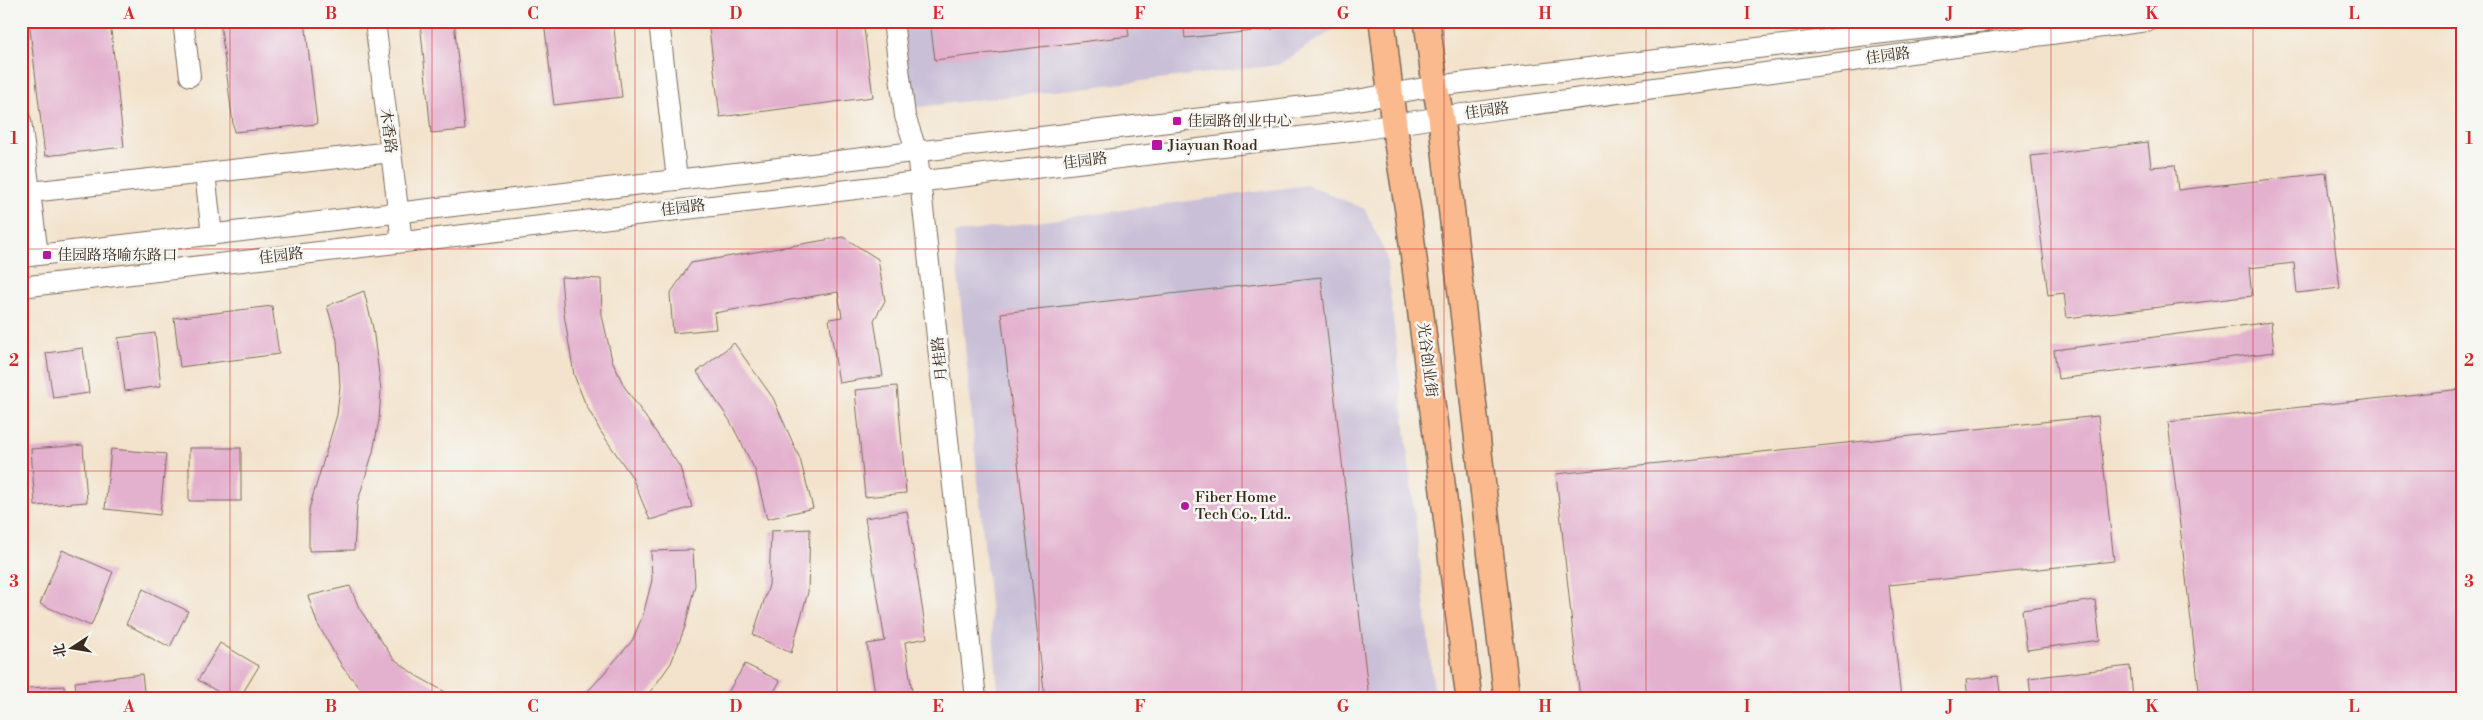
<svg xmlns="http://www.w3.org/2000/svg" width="2483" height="720" font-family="'Libre Bodoni','Noto Serif SC',serif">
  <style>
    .industrial { fill: #c9bfd7 }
    .building { fill: #e3b0ce }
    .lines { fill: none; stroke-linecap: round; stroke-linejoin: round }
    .minor-casing { stroke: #7b6b5b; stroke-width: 22 }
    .major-casing { stroke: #7b6b5b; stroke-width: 28 }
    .minor { stroke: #fff; stroke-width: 20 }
    .major { stroke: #fbba8d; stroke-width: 25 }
    .grid { fill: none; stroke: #d62828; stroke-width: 1; stroke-opacity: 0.55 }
    .poi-dot { fill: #b5179e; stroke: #f6f6f2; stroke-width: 2 }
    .labels { text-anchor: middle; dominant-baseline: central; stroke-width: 5; stroke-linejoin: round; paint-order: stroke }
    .street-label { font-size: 15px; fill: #3b2a1e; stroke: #f6f6f2 }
    .poi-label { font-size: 15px; fill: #3b2a1e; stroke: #f6f6f2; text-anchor: start }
    .neatline { fill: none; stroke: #d62828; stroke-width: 2 }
    .grid-label { font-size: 16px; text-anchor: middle; font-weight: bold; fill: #d62828 }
  </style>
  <rect width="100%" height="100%" fill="#f6f6f2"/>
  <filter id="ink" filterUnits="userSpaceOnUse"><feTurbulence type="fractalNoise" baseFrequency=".02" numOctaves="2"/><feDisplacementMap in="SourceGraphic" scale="10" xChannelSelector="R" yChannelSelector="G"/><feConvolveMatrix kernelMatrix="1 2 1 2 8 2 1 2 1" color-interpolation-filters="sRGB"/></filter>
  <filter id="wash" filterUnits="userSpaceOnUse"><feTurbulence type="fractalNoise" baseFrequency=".0096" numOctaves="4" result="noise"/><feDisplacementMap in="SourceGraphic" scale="20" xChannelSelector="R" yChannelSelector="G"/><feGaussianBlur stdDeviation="1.12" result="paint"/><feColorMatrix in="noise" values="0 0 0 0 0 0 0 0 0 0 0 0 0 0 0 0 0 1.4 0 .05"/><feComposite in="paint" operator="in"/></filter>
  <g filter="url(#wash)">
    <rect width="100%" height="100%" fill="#f3e3cc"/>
    <g class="industrial">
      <polygon points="902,21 1332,21 1333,30 1278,65 910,108"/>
      <polygon points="1307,185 1365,209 1386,255 1435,699 999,699 954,233"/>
    </g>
    <g id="blocks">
      <g class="building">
        <polygon points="29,21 110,21 124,147 45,156"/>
        <polygon points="220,21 305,21 317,124 234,132"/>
        <polygon points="420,21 454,21 465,130 431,133"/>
        <polygon points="544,21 613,21 622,97 554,105"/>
        <polygon points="708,21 863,21 873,97 720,117"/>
        <polygon points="930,21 1127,21 1129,36 935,60"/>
        <polygon points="1183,21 1272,21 1273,29 1185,38"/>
        <polygon points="2148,142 2151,167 2175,165 2178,190 2326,173 2340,288 2297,293 2294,263 2249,268 2252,296 2067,318 2064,293 2048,295 2031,156"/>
        <polygon points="843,237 878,259 885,301 874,320 883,376 839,383 829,319 842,317 838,292 714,313 716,329 673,333 670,294 691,263"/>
        <polygon points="561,277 601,279 602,315 612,360 624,386 680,467 692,507 650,520 632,477 601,432 585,403 574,375 564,314"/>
        <polygon points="1321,277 1369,699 1045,699 1001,313"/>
        <polygon points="364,291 373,328 381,390 379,420 373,452 357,504 354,550 309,551 309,509 337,415 340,386 337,340 327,306"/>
        <polygon points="272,306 279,354 180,367 174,318"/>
        <polygon points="2271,322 2274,352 2058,379 2054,350"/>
        <polygon points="155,333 161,386 125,391 118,338"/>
        <polygon points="734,343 773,398 800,459 813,508 767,519 755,470 730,421 697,372"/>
        <polygon points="83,348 89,393 53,398 46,353"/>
        <polygon points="897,386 906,493 865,497 855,390"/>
        <polygon points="2462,389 2462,699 2200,699 2168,422"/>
        <polygon points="2098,416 2114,561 1889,585 1901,699 1580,699 1556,474"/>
        <polygon points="83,445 87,502 35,506 31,449"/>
        <rect x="189" y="448" width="52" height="53"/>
        <polygon points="111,449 166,454 160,515 105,509"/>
        <polygon points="907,511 927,638 905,642 913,699 876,699 867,644 885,641 865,518"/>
        <polygon points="810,529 808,592 791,653 753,635 769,585 771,531"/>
        <polygon points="62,550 113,572 91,626 40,604"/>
        <polygon points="693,550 695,585 685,627 671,663 654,687 643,699 578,699 592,687 632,641 643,615 652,580 651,551"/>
        <polygon points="350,586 359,608 393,658 415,675 447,693 467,699 374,699 362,690 343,668 317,623 308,596"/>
        <polygon points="143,589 188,611 170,647 126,624"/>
        <polygon points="2095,600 2100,640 2027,650 2022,610"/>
        <polygon points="220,643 259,666 239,699 230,699 198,680"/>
        <polygon points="745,664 780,681 770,699 724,699"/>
        <polygon points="2130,666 2133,699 2031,699 2029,678"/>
        <polygon points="142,674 145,699 77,699 75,682"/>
        <polygon points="1998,676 2001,699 1968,699 1966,680"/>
        <polygon points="64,686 65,699 26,699 26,688"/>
      </g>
    </g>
  </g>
  <g filter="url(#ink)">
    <use href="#blocks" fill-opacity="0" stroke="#7b6b5b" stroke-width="1"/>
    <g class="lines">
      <g class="minor-casing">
        <g id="minor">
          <polyline points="183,21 190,76"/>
          <polyline points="375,21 402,242"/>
          <polyline points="659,21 677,180"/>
          <polyline points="893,21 905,116 917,152 976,699"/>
          <polyline points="21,121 38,255"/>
          <polyline points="205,173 391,152"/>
          <polyline points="21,193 205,173 212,235"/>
          <polyline points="21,257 1177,121 1357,100 1435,86 1986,21"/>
          <polyline points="21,287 1359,130 1441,117 2147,21"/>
        </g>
      </g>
      <g class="major-casing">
        <g id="major">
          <polyline points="1382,21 1394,125 1408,211 1469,699"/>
          <polyline points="1427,21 1435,86 1441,117 1507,699"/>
        </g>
      </g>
      <use href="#minor" class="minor"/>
      <use href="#major" class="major"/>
    </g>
  </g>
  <path class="grid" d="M230,21v678M432,21v678M635,21v678M837,21v678M1039,21v678M1242,21v678M1444,21v678M1646,21v678M1849,21v678M2051,21v678M2253,21v678M21,249h2441M21,471h2441"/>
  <g class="poi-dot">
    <rect x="1172" y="116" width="10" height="10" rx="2.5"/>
    <rect x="1151" y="139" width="12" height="12" rx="2.5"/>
    <rect x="42" y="250" width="10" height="10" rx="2.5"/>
    <circle cx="1185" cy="506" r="5"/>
  </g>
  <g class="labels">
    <g class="street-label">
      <text transform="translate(1888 56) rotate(-8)">佳园路</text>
      <text transform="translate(1487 111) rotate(-8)">佳园路</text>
      <text transform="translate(388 131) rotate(83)">木香路</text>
      <text transform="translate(1085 161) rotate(-7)">佳园路</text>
      <text transform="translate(683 208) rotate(-7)">佳园路</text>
      <text transform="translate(281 256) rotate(-7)">佳园路</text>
      <text transform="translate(940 359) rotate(-96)">月桂路</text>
      <text transform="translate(1427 360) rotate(83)">光谷创业街</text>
    </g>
    <g class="poi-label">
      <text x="1187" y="121">佳园路创业中心</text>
      <text x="1168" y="145">Jiayuan Road</text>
      <text x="57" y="255">佳园路珞喻东路口</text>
      <text x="1195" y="497">Fiber Home<tspan x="1195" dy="17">Tech Co., Ltd..</tspan></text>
    </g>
  </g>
  <rect width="2483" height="720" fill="none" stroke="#f6f6f2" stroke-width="55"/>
  <g transform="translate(72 648) rotate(258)" stroke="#f6f6f2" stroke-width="4" paint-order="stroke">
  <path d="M0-4L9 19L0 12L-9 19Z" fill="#3b2a1e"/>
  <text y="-8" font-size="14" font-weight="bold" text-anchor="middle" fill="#3b2a1e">北</text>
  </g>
  <rect x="28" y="28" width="2428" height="664" class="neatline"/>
  <g class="grid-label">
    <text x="129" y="19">A</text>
    <text x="331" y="19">B</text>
    <text x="533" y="19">C</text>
    <text x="736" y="19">D</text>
    <text x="938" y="19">E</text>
    <text x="1140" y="19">F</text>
    <text x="1343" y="19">G</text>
    <text x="1545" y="19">H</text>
    <text x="1747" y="19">I</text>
    <text x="1950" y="19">J</text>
    <text x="2152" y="19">K</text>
    <text x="2354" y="19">L</text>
    <text x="14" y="144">1</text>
    <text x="2469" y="144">1</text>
    <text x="14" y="366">2</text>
    <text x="2469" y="366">2</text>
    <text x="14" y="587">3</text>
    <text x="2469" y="587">3</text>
    <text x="129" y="712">A</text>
    <text x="331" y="712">B</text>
    <text x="533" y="712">C</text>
    <text x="736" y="712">D</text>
    <text x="938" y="712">E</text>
    <text x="1140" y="712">F</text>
    <text x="1343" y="712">G</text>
    <text x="1545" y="712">H</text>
    <text x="1747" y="712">I</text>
    <text x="1950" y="712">J</text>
    <text x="2152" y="712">K</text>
    <text x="2354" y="712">L</text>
  </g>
</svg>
